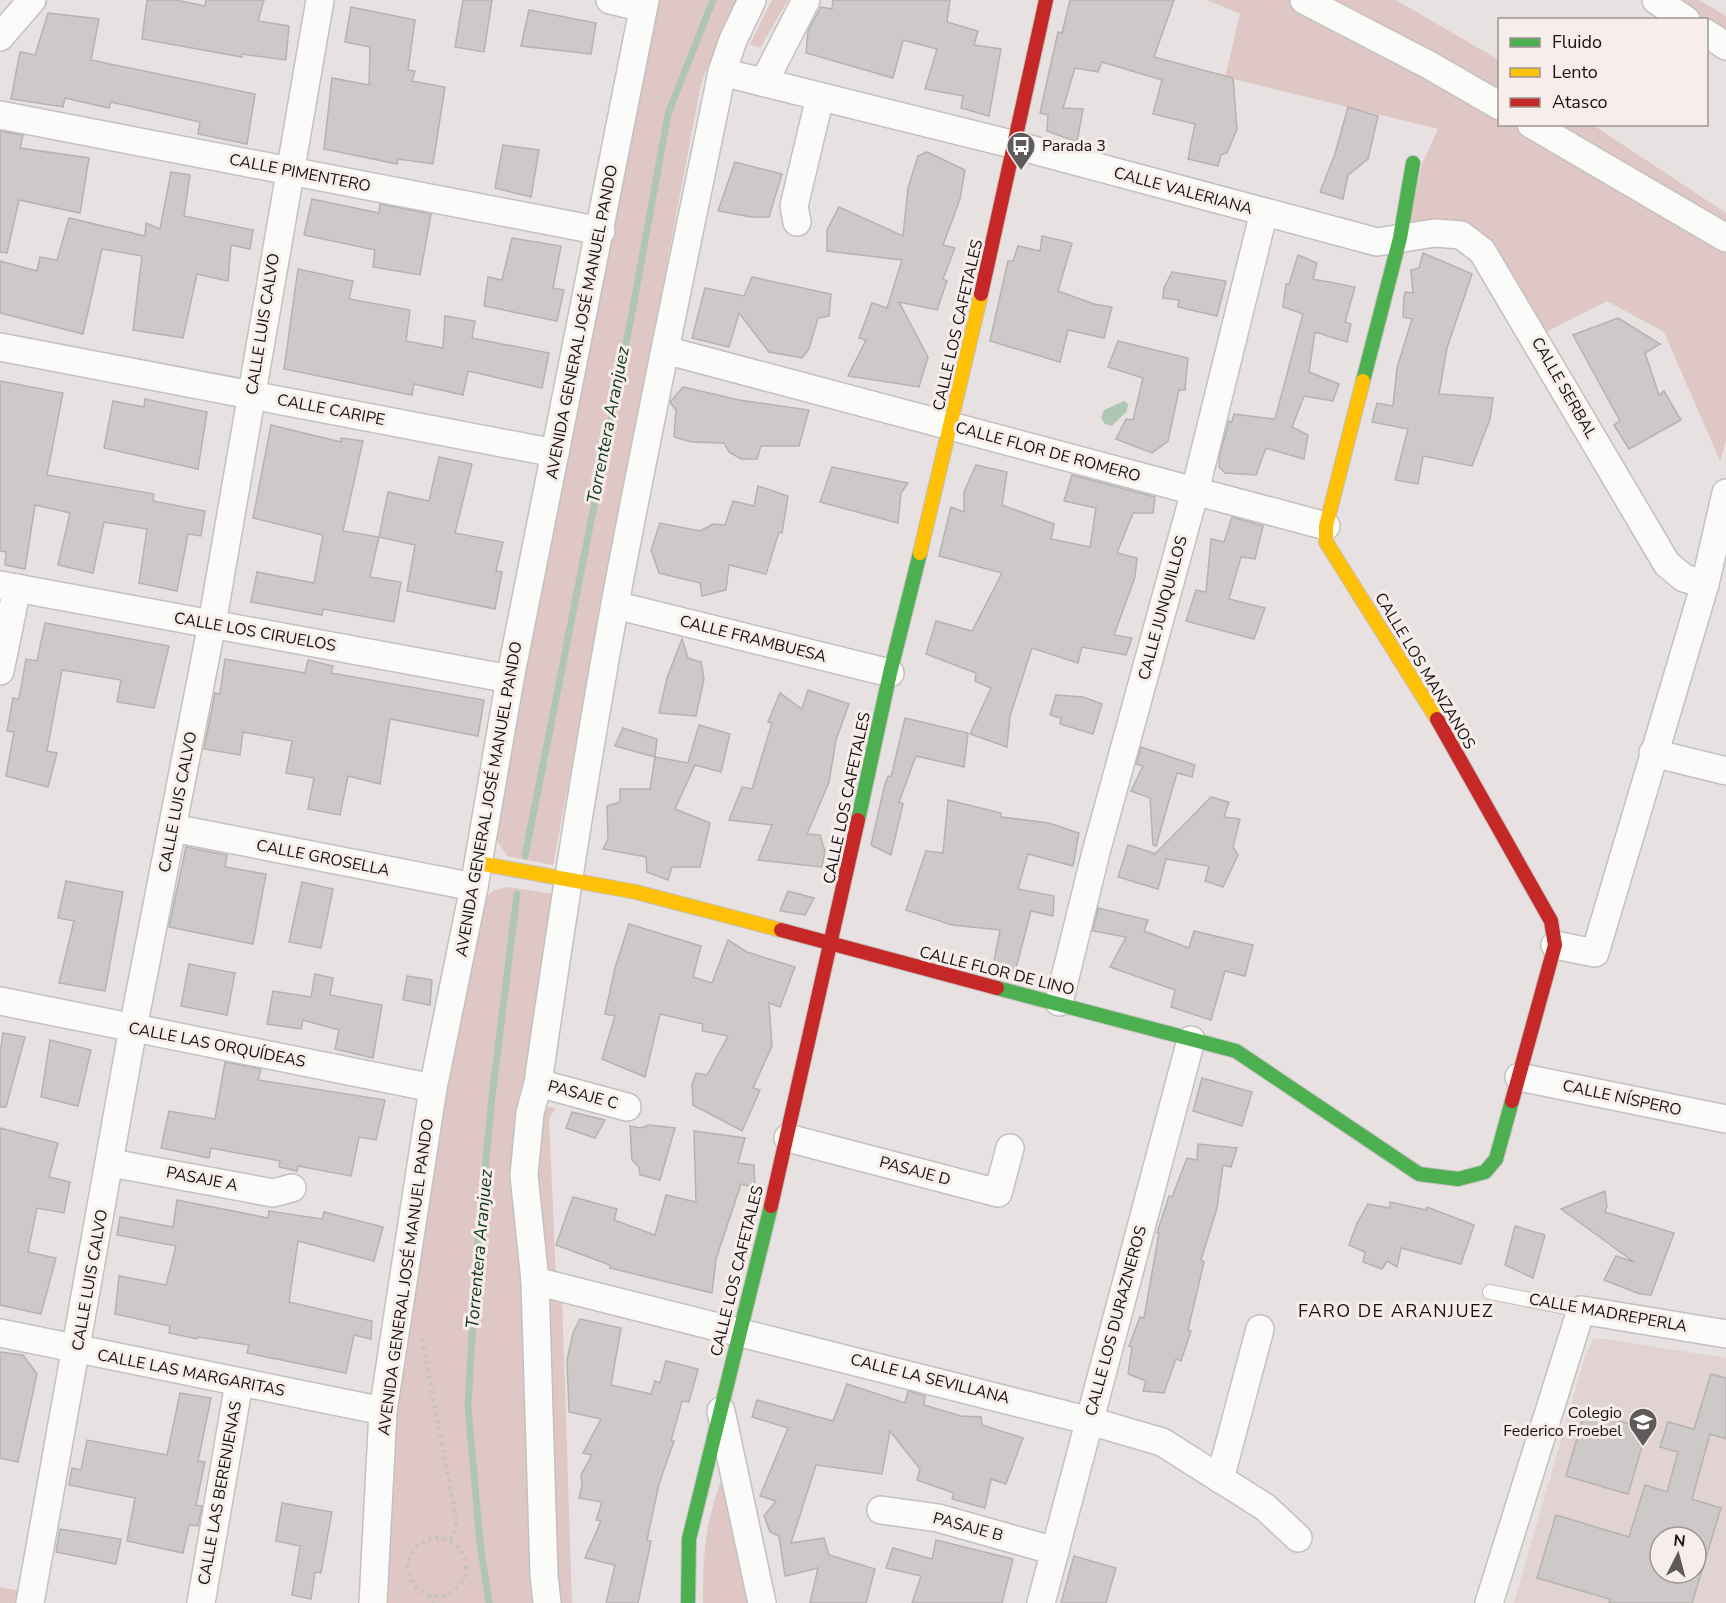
<svg xmlns="http://www.w3.org/2000/svg" width="1726" height="1603" font-family="'Nunito Sans',sans-serif">
  <style>
    .built { fill: #e0d3d1; fill-rule: evenodd }
    .green { fill: #dec7c4 }
    .water { fill: #b0c6b5 }
    .lines { fill: none; stroke-linecap: round; stroke-linejoin: round }
    .stream { stroke: #b0c6b5; stroke-width: 7 }
    .building { fill: #cdc9c9; stroke: #b6b2b1; stroke-width: 1.5; fill-rule: evenodd }
    .lane-casing { stroke: #c4c0bf; stroke-width: 16 }
    .street-casing { stroke: #c4c0bf; stroke-width: 30 }
    .fast-casing { stroke: #c4c0bf; stroke-width: 16 }
    .slow-casing { stroke: #c4c0bf; stroke-width: 16 }
    .jam-casing { stroke: #c4c0bf; stroke-width: 16 }
    .path { stroke: #c6c4c3; stroke-width: 4; stroke-dasharray: 3 4.5; stroke-linecap: butt }
    .lane { stroke: #fbfbfa; stroke-width: 14 }
    .street { stroke: #fbfbfa; stroke-width: 27 }
    .fast { stroke: #4caf50; stroke-width: 14 }
    .slow { stroke: #ffc107; stroke-width: 14 }
    .jam { stroke: #c62828; stroke-width: 14 }
    .labels { text-anchor: middle; dominant-baseline: central; stroke-width: 6; stroke-linejoin: round; paint-order: stroke }
    .poi-label { font-size: 16px; fill: #161212; stroke: #f7edeb; text-anchor: start }
    .street-label { font-size: 16px; fill: #161212; stroke: #f7edeb }
    .water-label { font-size: 18px; font-style: italic; fill: #0a351d; stroke: #f7edeb }
    .neighbourhood-label { font-size: 18px; letter-spacing: 1.5px; fill: #161212; stroke: #f7edeb }
  </style>
  <rect width="100%" height="100%" fill="#e7e2e1"/>
  <path class="built" d="M1594,1339h12l120,19v245h-212l72,-250zM1660,1537h36v36h-36z"/>
  <g class="green">
    <polygon points="653,0 741,0 715,48 701,84 553,865 507,856 498,842 495,827"/>
    <polygon points="772,0 788,0 760,48 750,44"/>
    <polygon points="1207,0 1396,0 1499,60 1500,124 1593,125 1726,213 1726,441 1720,461 1664,332 1607,301 1544,333 1485,243 1409,223 1422,164 1438,129 1225,77 1240,14"/>
    <polygon points="1670,0 1699,0 1726,16 1726,36 1707,24 1706,20 1700,19"/>
    <polygon points="508,887 573,897 552,992 522,1287 538,1603 382,1603 393,1410 444,1080 485,897 495,890"/>
    <polygon points="547,1107 556,1108 549,1118 556,1277 541,1273 533,1187 543,1110"/>
    <polygon points="544,1294 562,1298 572,1603 554,1603"/>
    <path d="M723,1475l28,128h-48c0,-52 2,-79 20,-128z"/>
    <polygon points="0,1587 21,1591 18,1603 0,1603"/>
  </g>
  <polygon class="water" points="1124,401 1128,404 1127,411 1112,426 1105,424 1101,418 1104,410"/>
  <g class="lines">
    <g class="stream">
      <polyline points="525,856 632,313 668,114 713,0"/>
      <polyline points="489,1603 480,1543 468,1406 477,1250 492,1097 517,894"/>
    </g>
  </g>
  <g class="building">
    <polygon points="147,0 176,0 205,6 206,0 264,0 258,21 289,26 286,60 242,54 242,57 142,39"/>
    <polygon points="463,0 492,0 484,52 455,47"/>
    <polygon points="833,0 950,0 947,22 978,31 974,45 1001,49 989,116 961,108 963,96 925,89 937,49 903,40 893,78 806,53 808,31 821,7 832,9"/>
    <polygon points="1070,0 1174,0 1154,57 1233,78 1237,129 1227,153 1221,155 1218,166 1188,159 1195,124 1153,114 1162,80 1102,62 1098,72 1075,68 1063,108 1083,109 1077,142 1047,131 1048,115 1040,113 1058,32 1062,33"/>
    <polygon points="351,7 415,20 408,70 415,71 412,81 445,87 433,164 398,159 397,164 324,149 332,78 369,85 370,47 345,42"/>
    <polygon points="529,10 596,23 591,54 521,46"/>
    <polygon points="48,13 99,19 91,60 255,94 247,144 198,134 200,122 111,102 109,108 65,98 63,107 11,99 20,52 35,55"/>
    <polygon points="1348,107 1378,116 1368,159 1348,175 1343,199 1320,192 1335,154"/>
    <polygon points="0,131 23,135 20,148 89,158 80,213 19,200 7,253 0,252"/>
    <polygon points="503,145 539,150 531,197 495,188"/>
    <polygon points="927,152 965,170 960,199 943,245 955,248 943,279 947,281 937,310 899,302 928,357 919,387 848,376 866,340 859,338 872,303 887,308 902,260 827,251 827,230 839,207 903,236 908,188 918,156"/>
    <polygon points="735,162 782,174 769,217 751,217 718,211"/>
    <polygon points="171,172 190,175 184,216 253,230 250,249 231,245 228,281 197,274 183,338 133,330 142,256 102,249 83,334 0,313 0,261 37,271 40,257 57,260 69,218 145,236 146,223 160,229"/>
    <polygon points="312,199 379,213 380,204 431,214 420,275 373,267 375,250 304,235"/>
    <polygon points="1042,236 1072,243 1058,291 1094,304 1112,307 1104,338 1068,330 1060,362 990,341 1008,261 1013,261 1018,246 1040,251"/>
    <polygon points="512,238 561,246 553,288 564,290 557,321 484,306 488,277 502,280"/>
    <polygon points="1423,253 1472,274 1447,348 1439,394 1493,398 1490,419 1472,466 1423,456 1418,484 1395,480 1408,429 1372,422 1377,403 1393,406 1397,368 1412,319 1403,317 1404,297 1405,292 1413,293 1411,270 1419,268"/>
    <polygon points="1298,255 1317,263 1313,279 1355,287 1345,322 1351,324 1347,342 1315,332 1309,372 1339,384 1333,401 1304,396 1292,427 1308,435 1304,459 1266,448 1256,475 1225,473 1219,467 1220,454 1229,421 1232,422 1234,414 1275,419 1303,314 1283,307 1286,284 1289,284"/>
    <polygon points="298,269 353,281 349,299 410,310 406,341 443,348 445,316 475,321 472,338 549,353 542,388 468,371 463,395 414,384 412,395 284,369"/>
    <polygon points="1172,272 1226,281 1217,316 1178,307 1179,300 1163,298 1164,288"/>
    <polygon points="752,277 831,294 829,316 818,318 809,349 802,358 769,352 739,313 729,347 692,338 705,288 744,296"/>
    <polygon points="1618,318 1660,344 1645,353 1659,395 1664,391 1681,420 1629,449 1614,425 1620,421 1573,335"/>
    <polygon points="1118,341 1188,358 1185,390 1179,390 1168,441 1152,453 1116,439 1126,419 1133,420 1143,378 1108,367"/>
    <polygon points="0,381 63,393 47,475 154,494 153,501 205,511 201,536 188,534 177,591 139,583 147,529 104,522 93,573 58,565 70,513 35,505 25,569 5,565 6,552 0,551"/>
    <polygon points="683,387 739,400 809,410 799,446 761,446 757,459 741,459 729,452 724,443 692,442 674,437 676,410 670,402"/>
    <polygon points="145,399 207,412 198,469 104,448 113,401 144,407"/>
    <polygon points="271,425 341,442 341,438 363,441 343,531 379,537 370,577 401,582 394,622 323,609 322,615 251,602 257,572 314,583 323,535 253,518"/>
    <polygon points="439,457 472,464 455,533 503,542 496,571 502,572 495,609 407,591 415,545 379,537 388,492 429,501"/>
    <polygon points="976,465 1007,472 1002,505 1054,524 1051,539 1090,547 1096,508 1064,501 1072,475 1155,497 1153,513 1133,513 1117,553 1137,558 1135,577 1114,635 1132,638 1126,655 1082,647 1078,663 1032,648 1010,716 1007,747 970,734 991,688 975,681 976,673 926,654 936,621 972,631 1002,573 939,556 951,507 964,512 964,492"/>
    <polygon points="832,467 908,483 901,493 898,523 820,502"/>
    <polygon points="758,486 788,496 782,533 779,532 766,574 729,565 726,590 702,596 700,583 659,573 651,550 660,523 700,531 713,524 725,525 733,501 754,506"/>
    <polygon points="1232,517 1263,526 1255,559 1241,557 1229,599 1265,608 1254,639 1186,621 1196,590 1206,592 1211,539 1224,542"/>
    <polygon points="45,623 169,646 154,708 117,702 121,680 62,670 47,751 57,753 48,787 6,776 14,732 7,731 13,698 19,699 26,659 37,661"/>
    <polygon points="682,639 688,658 701,662 704,679 696,716 659,713 667,678"/>
    <polygon points="225,659 305,673 308,660 333,666 331,673 484,700 478,736 390,719 380,784 348,776 340,815 308,809 314,778 286,773 292,741 243,732 240,755 204,749 215,693 220,694"/>
    <polygon points="808,690 849,704 836,740 829,782 807,834 820,835 825,851 822,867 758,860 772,825 729,820 742,787 752,789 772,723 768,722 780,693 802,709"/>
    <polygon points="1056,695 1083,697 1102,704 1093,734 1060,724 1061,718 1050,715"/>
    <polygon points="905,718 968,733 964,767 916,756 899,802 903,804 891,855 871,845 884,788 888,776 891,777"/>
    <polygon points="699,725 730,734 721,772 695,765 675,809 710,823 700,867 672,867 668,880 647,872 646,857 603,849 608,839 607,806 620,802 620,789 650,789 655,757 688,763"/>
    <polygon points="623,728 657,739 655,757 615,746"/>
    <polygon points="1141,747 1195,765 1192,777 1177,773 1156,846 1153,845 1150,798 1131,791 1143,766 1136,764"/>
    <polygon points="1211,797 1229,802 1224,817 1240,819 1233,847 1238,855 1223,887 1205,881 1209,866 1166,859 1158,889 1118,877 1128,845 1154,853 1154,855"/>
    <polygon points="948,800 1001,813 1001,817 1049,823 1079,833 1073,866 1028,854 1018,889 1054,896 1053,916 1031,911 1015,972 993,966 1000,930 952,925 906,910 926,851 943,853"/>
    <polygon points="186,847 227,855 225,867 266,874 253,944 169,927"/>
    <polygon points="66,881 123,892 105,991 59,983 74,921 58,918"/>
    <polygon points="302,882 333,889 321,948 289,942"/>
    <polygon points="788,891 814,898 805,915 780,911"/>
    <polygon points="1098,908 1148,920 1144,931 1189,948 1194,931 1253,945 1245,976 1225,971 1211,1020 1171,1007 1175,990 1110,967 1126,937 1093,931"/>
    <polygon points="629,924 701,946 693,977 712,983 728,940 747,952 795,967 780,1007 769,1003 772,1046 753,1088 760,1090 742,1131 693,1105 692,1084 696,1073 707,1075 728,1036 702,1031 703,1024 660,1014 645,1077 602,1059 615,1016 605,1014 615,968"/>
    <polygon points="189,964 235,973 227,1015 181,1006"/>
    <polygon points="315,974 333,978 330,995 382,1005 373,1058 335,1049 339,1030 303,1020 301,1029 267,1024 273,991 311,997"/>
    <polygon points="407,976 432,980 430,1005 403,1000"/>
    <polygon points="3,1033 25,1037 6,1107 0,1107 0,1053"/>
    <polygon points="50,1040 91,1050 78,1106 41,1097"/>
    <polygon points="225,1062 261,1069 258,1080 385,1100 376,1140 359,1137 351,1176 298,1166 297,1171 279,1167 280,1161 211,1148 209,1158 161,1148 169,1111 215,1119"/>
    <polygon points="1202,1078 1252,1092 1242,1126 1193,1111"/>
    <polygon points="572,1112 605,1120 595,1138 566,1128"/>
    <polygon points="649,1125 675,1128 660,1180 640,1175 639,1167 632,1160 630,1126 641,1128"/>
    <polygon points="0,1128 58,1143 49,1177 70,1182 64,1213 37,1208 28,1252 56,1258 41,1314 0,1305"/>
    <polygon points="694,1131 745,1138 738,1163 754,1165 755,1188 741,1184 716,1259 712,1293 610,1268 610,1265 556,1245 573,1197 617,1209 614,1220 655,1235 666,1195 696,1202"/>
    <polygon points="1198,1144 1237,1148 1231,1167 1223,1165 1217,1208 1201,1260 1204,1262 1188,1330 1191,1331 1181,1361 1176,1359 1164,1393 1143,1391 1146,1381 1128,1374 1132,1347 1129,1346 1140,1317 1144,1318 1159,1233 1157,1233 1169,1196 1172,1197 1187,1158 1197,1160"/>
    <polygon points="1605,1191 1607,1206 1605,1212 1674,1233 1651,1295 1640,1294 1604,1280 1616,1256 1634,1262 1561,1209"/>
    <polygon points="177,1200 268,1218 269,1211 322,1219 324,1212 383,1227 374,1261 298,1241 289,1302 372,1321 371,1339 354,1335 346,1373 247,1353 249,1345 198,1337 197,1339 169,1333 170,1326 115,1314 119,1276 166,1285 176,1246 117,1235 120,1217 173,1227"/>
    <polygon points="1390,1202 1426,1210 1427,1207 1474,1225 1461,1264 1401,1248 1397,1267 1387,1261 1382,1269 1363,1262 1365,1252 1349,1245 1357,1223 1368,1204 1390,1208"/>
    <polygon points="1515,1226 1545,1235 1533,1278 1505,1265"/>
    <polygon points="580,1319 621,1328 611,1385 651,1394 655,1381 660,1383 666,1361 698,1369 689,1402 682,1401 671,1441 674,1441 659,1484 647,1540 651,1541 638,1603 606,1603 615,1565 585,1558 601,1521 596,1520 602,1502 579,1498 582,1486 581,1475 592,1455 583,1453 601,1419 569,1412 567,1360 573,1333"/>
    <polygon points="0,1352 23,1355 37,1374 18,1462 0,1458"/>
    <path d="M1711,1374l15,4v61l-16,-5 -18,65 29,9 -29,95h-83l1,-4 -73,-21 19,-63 73,22 16,-52 22,7 11,-40 -18,-5 8,-25 26,7zM1660,1537h36v36h-36z"/>
    <polygon points="847,1384 905,1403 908,1391 925,1396 924,1405 961,1416 981,1417 982,1425 1023,1438 1006,1484 991,1479 985,1508 952,1499 954,1493 917,1480 920,1469 890,1431 882,1474 816,1465 791,1543 824,1538 829,1555 875,1569 866,1603 810,1603 818,1568 785,1576 779,1536 770,1532 764,1516 776,1501 760,1496 788,1428 752,1417 757,1400 833,1421"/>
    <polygon points="180,1393 211,1398 198,1461 205,1462 196,1505 202,1506 198,1526 189,1525 183,1553 127,1541 135,1498 69,1485 72,1468 81,1470 87,1440 167,1455"/>
    <polygon points="1585,1411 1647,1429 1628,1494 1566,1476"/>
    <polygon points="282,1503 332,1512 321,1573 315,1572 311,1599 292,1595 300,1546 276,1541"/>
    <polygon points="60,1529 121,1539 116,1564 56,1552"/>
    <polygon points="936,1540 1013,1559 1002,1603 912,1603 921,1576 886,1568 893,1548 932,1559"/>
    <polygon points="1074,1556 1116,1568 1106,1603 1061,1603"/>
  </g>
  <g class="lines">
    <g class="lane-casing">
      <polyline id="lane" points="1490,1292 1581,1310"/>
    </g>
    <g class="street-casing">
      <g id="street">
        <polyline points="610,0 643,8"/>
        <polyline points="1304,0 1429,65 1500,106"/>
        <polyline points="1656,0 1686,20"/>
        <polyline points="1706,33 1726,46"/>
        <polyline points="0,37 32,0"/>
        <polyline points="722,72 1015,145 1377,242 1435,233 1461,235 1482,251 1667,564 1684,578 1705,584"/>
        <polyline points="764,82 806,0"/>
        <polyline points="0,115 601,231"/>
        <polyline points="1531,124 1726,238"/>
        <polyline points="797,222 794,206 820,97"/>
        <polyline points="0,347 555,453"/>
        <polyline points="665,350 1326,526"/>
        <polyline points="0,585 510,679"/>
        <polyline points="615,605 890,673"/>
        <polyline points="0,671 17,588"/>
        <polyline points="1653,753 1726,771"/>
        <polyline points="173,828 474,887"/>
        <polyline points="1555,945 1595,953 1705,584 1726,493"/>
        <polyline points="0,1001 433,1088"/>
        <polyline points="1059,1002 1096,852 1195,491 1264,212"/>
        <polyline points="1519,1077 1726,1119"/>
        <polyline points="538,1083 627,1107"/>
        <polyline points="788,1138 998,1193 1010,1148"/>
        <polyline points="111,1163 273,1193 292,1188"/>
        <polyline points="535,1281 1090,1421 1162,1442 1265,1507 1298,1538"/>
        <polyline points="0,1333 383,1411"/>
        <polyline points="721,1411 762,1603"/>
        <polyline points="1220,1479 1260,1329"/>
        <polyline points="881,1510 938,1518 1055,1551"/>
        <polyline points="30,1603 133,1028 212,624 320,0"/>
        <polyline points="201,1603 239,1383"/>
        <polyline points="373,1603 383,1411 433,1088 474,887 510,679 645,0"/>
        <path d="M547,1603l-3,-28 -9,-294 -11,-106 6,-62 8,-30c23,-160 48,-320 77,-479 33,-178 71,-355 107,-532l11,-32 19,-40"/>
        <polyline points="1041,1603 1191,1040"/>
        <polyline points="1489,1603 1581,1310 1726,1334"/>
      </g>
    </g>
    <g class="fast-casing">
      <g id="fast">
        <polyline points="1363,381 1400,238 1413,163"/>
        <polyline points="858,820 890,673 920,553"/>
        <polyline points="997,988 1236,1051 1419,1174 1458,1179 1485,1172 1496,1159 1512,1101"/>
        <polyline points="688,1603 689,1539 771,1206"/>
      </g>
    </g>
    <g class="slow-casing">
      <g id="slow">
        <polyline points="1363,381 1326,526 1326,542 1437,719"/>
        <polyline points="920,553 981,294"/>
        <polyline points="478,863 636,892 781,930"/>
      </g>
    </g>
    <g class="jam-casing">
      <g id="jam">
        <polyline points="981,294 1046,0"/>
        <polyline points="1437,719 1551,921 1555,945 1512,1101"/>
        <polyline points="781,930 997,988"/>
        <polyline points="771,1206 858,820"/>
      </g>
    </g>
    <g class="path">
      <polyline points="422,1339 456,1518 456,1529 450,1541"/>
      <circle cx="437" cy="1567" r="29"/>
      <polyline points="430,1595 434,1603"/>
    </g>
    <use href="#lane" class="lane"/>
    <use href="#street" class="street"/>
    <use href="#fast" class="fast"/>
    <use href="#slow" class="slow"/>
    <use href="#jam" class="jam"/>
  </g>
  <defs>
    <g id="bus-pin" transform="scale(1.5)"><path d="M0 17L-7.5 6A9.5 9.5 0 1 1 7.5 6Z" fill="#5f5b5a" stroke="#f7edeb"/><path d="M-5-6H5V4H4V6H2V4H-2V6H-4V4H-5ZM-3.5-4V0h7V-4ZM-3.5 1.2v1.5H-2V1.2ZM2 1.2v1.5H3.5V1.2Z" fill="#fff"/></g>
    <g id="school-pin" transform="scale(1.5)"><path d="M0 17L-7.5 6A9.5 9.5 0 1 1 7.5 6Z" fill="#5f5b5a" stroke="#f7edeb"/><path d="M0-5L7-2L0 1L-7-2ZM-4 1L0 2.5L4 1V4Q0 6-4 4Z" fill="#fff"/></g>
  </defs>
  <g fill-rule="evenodd">
    <use href="#bus-pin" x="1021" y="146"/>
    <use href="#school-pin" x="1643" y="1422"/>
  </g>
  <g class="labels">
    <g class="poi-label">
      <text x="1042" y="146">Parada 3</text>
      <text x="1622" y="1413" text-anchor="end">Colegio<tspan x="1622" dy="18">Federico Froebel</tspan></text>
    </g>
    <g class="street-label">
      <text transform="translate(300 173) rotate(11)">CALLE PIMENTERO</text>
      <text transform="translate(1183 191) rotate(15)">CALLE VALERIANA</text>
      <text transform="translate(582 322) rotate(-79)">AVENIDA GENERAL JOSÉ MANUEL PANDO</text>
      <text transform="translate(263 324) rotate(-81)">CALLE LUIS CALVO</text>
      <text transform="translate(958 325) rotate(-77)">CALLE LOS CAFETALES</text>
      <text transform="translate(1564 388) rotate(60)">CALLE SERBAL</text>
      <text transform="translate(331 410) rotate(11)">CALLE CARIPE</text>
      <text transform="translate(1048 452) rotate(15)">CALLE FLOR DE ROMERO</text>
      <text transform="translate(1163 608) rotate(-75)">CALLE JUNQUILLOS</text>
      <text transform="translate(255 632) rotate(10)">CALLE LOS CIRUELOS</text>
      <text transform="translate(753 639) rotate(14)">CALLE FRAMBUESA</text>
      <text transform="translate(1425 671) rotate(59)">CALLE LOS MANZANOS</text>
      <text transform="translate(847 798) rotate(-78)">CALLE LOS CAFETALES</text>
      <text transform="translate(489 799) rotate(-80)">AVENIDA GENERAL JOSÉ MANUEL PANDO</text>
      <text transform="translate(178 802) rotate(-79)">CALLE LUIS CALVO</text>
      <text transform="translate(323 858) rotate(11)">CALLE GROSELLA</text>
      <text transform="translate(997 971) rotate(14)">CALLE FLOR DE LINO</text>
      <text transform="translate(217 1045) rotate(11)">CALLE LAS ORQUÍDEAS</text>
      <text transform="translate(583 1095) rotate(15)">PASAJE C</text>
      <text transform="translate(1622 1098) rotate(12)">CALLE NÍSPERO</text>
      <text transform="translate(915 1171) rotate(15)">PASAJE D</text>
      <text transform="translate(202 1179) rotate(11)">PASAJE A</text>
      <text transform="translate(737 1271) rotate(-76)">CALLE LOS CAFETALES</text>
      <text transform="translate(406 1277) rotate(-82)">AVENIDA GENERAL JOSÉ MANUEL PANDO</text>
      <text transform="translate(90 1280) rotate(-80)">CALLE LUIS CALVO</text>
      <text transform="translate(1608 1313) rotate(10)">CALLE MADREPERLA</text>
      <text transform="translate(1116 1321) rotate(-75)">CALLE LOS DURAZNEROS</text>
      <text transform="translate(191 1373) rotate(11)">CALLE LAS MARGARITAS</text>
      <text transform="translate(930 1379) rotate(14)">CALLE LA SEVILLANA</text>
      <text transform="translate(220 1493) rotate(-80)">CALLE LAS BERENJENAS</text>
      <text transform="translate(968 1527) rotate(15)">PASAJE B</text>
    </g>
    <g class="water-label">
      <text transform="translate(608 425) rotate(-79)">Torrentera Aranjuez</text>
      <text transform="translate(479 1249) rotate(-85)">Torrentera Aranjuez</text>
    </g>
    <g class="neighbourhood-label">
      <text x="1396" y="1311">FARO DE ARANJUEZ</text>
    </g>
  </g>
  <rect x="1498" y="18" width="210" height="108" fill="#f7edeb" stroke="#9d9594" stroke-width="1.5"/>
  <rect x="1510" y="38" width="30" height="9" fill="#4caf50" stroke="#9d9594" stroke-width="1.5"/>
  <text x="1552" y="48" font-size="18" fill="#161212">Fluido</text>
  <rect x="1510" y="68" width="30" height="9" fill="#ffc107" stroke="#9d9594" stroke-width="1.5"/>
  <text x="1552" y="78" font-size="18" fill="#161212">Lento</text>
  <rect x="1510" y="98" width="30" height="9" fill="#c62828" stroke="#9d9594" stroke-width="1.5"/>
  <text x="1552" y="108" font-size="18" fill="#161212">Atasco</text>
  <g transform="translate(1678 1555) rotate(6)"><circle r="28" fill="#f7edeb" stroke="#9d9594" stroke-width="1.5"/>
  <path d="M0-4.5L10 22L0 15L-10 22Z" fill="#5f5b5a"/>
  <text y="-9" font-size="16" font-weight="bold" text-anchor="middle" fill="#161212">N</text>
  </g>
</svg>
